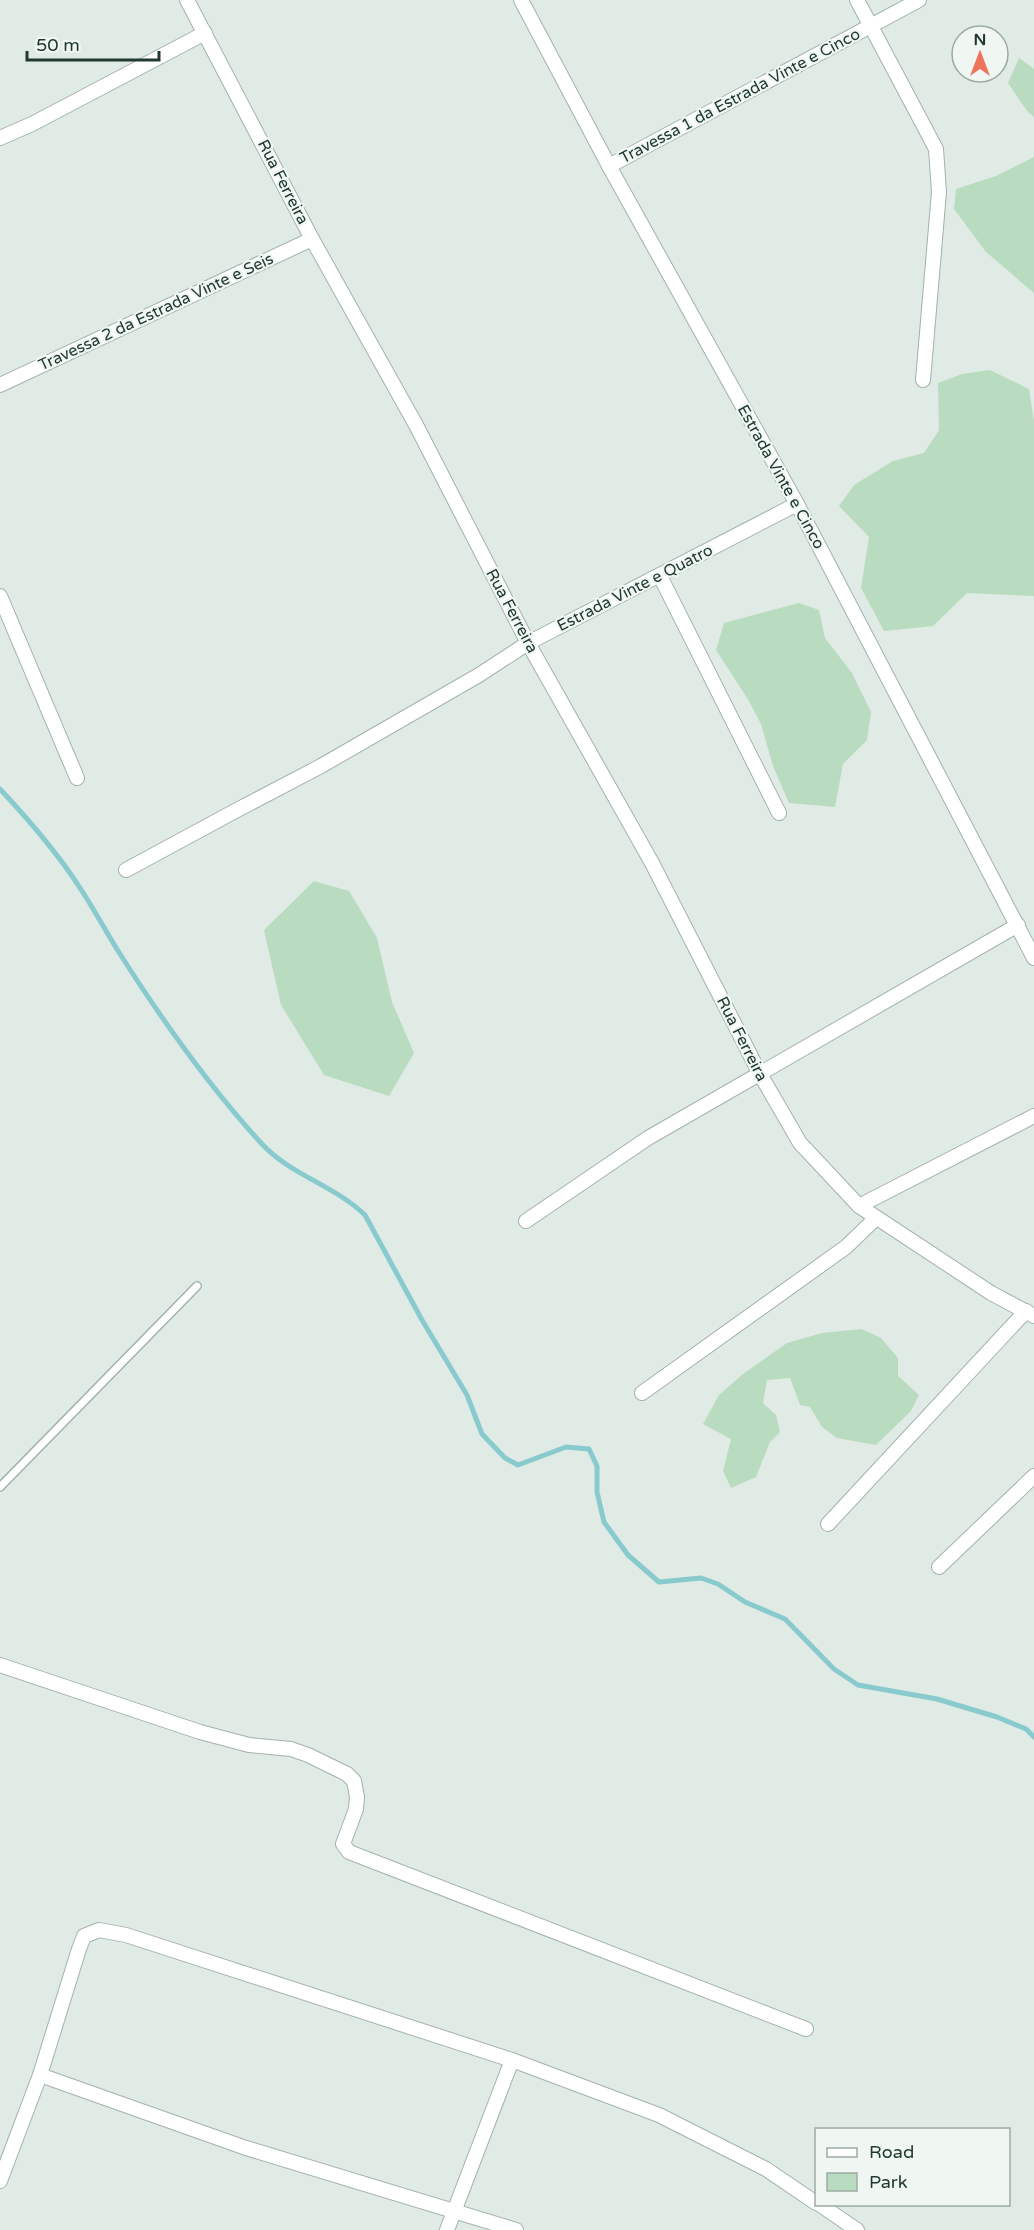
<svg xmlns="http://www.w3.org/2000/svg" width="1034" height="2230" font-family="'Varela Round',sans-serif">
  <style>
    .green { fill: #b9dbbf }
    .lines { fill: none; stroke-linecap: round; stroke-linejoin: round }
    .stream { stroke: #89cacf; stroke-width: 5 }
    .service-casing { stroke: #a3b2ab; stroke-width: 10 }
    .minor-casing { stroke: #a3b2ab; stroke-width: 16 }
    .service { stroke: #fff; stroke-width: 7 }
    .minor { stroke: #fff; stroke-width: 14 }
    .labels { text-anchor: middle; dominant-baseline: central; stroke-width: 4.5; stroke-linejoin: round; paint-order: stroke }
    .street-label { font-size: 16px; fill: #213a31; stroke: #f0f7f3 }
  </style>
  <rect width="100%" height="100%" fill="#e0ebe5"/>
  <g class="green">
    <polygon points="1019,58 1034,69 1034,117 1027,111 1008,83"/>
    <polygon points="1034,157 1034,293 986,252 954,209 956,189 996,176"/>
    <polygon points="990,370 1029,389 1034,422 1034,596 967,593 933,626 884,631 861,588 869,537 839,506 854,485 893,461 924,453 939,430 938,383 962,374"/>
    <polygon points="799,603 819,610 825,638 852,673 871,712 867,740 843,764 835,807 789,803 773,766 761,724 749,701 716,650 724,623"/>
    <polygon points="314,881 349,891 377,938 392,1002 414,1053 389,1096 324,1075 281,1005 264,930"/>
    <polygon points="862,1329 881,1338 898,1358 898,1376 919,1395 911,1411 876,1445 837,1438 822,1427 810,1407 800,1405 790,1378 767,1380 763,1403 776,1415 780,1432 770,1442 756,1477 731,1488 723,1471 731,1439 703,1424 719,1395 743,1374 787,1343 822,1333"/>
  </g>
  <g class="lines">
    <path class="stream" d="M0,789c29,31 57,63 80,99 14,21 26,44 40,66 42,66 88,131 141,189 29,32 73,42 104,72l57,105 45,75 15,39 23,24 13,7 48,-18 23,2 8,17v26l7,30 24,33 31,27 42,-4 17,6 27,18 40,17 49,50 24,16 79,14 60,18 29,12 8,8"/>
    <g class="service-casing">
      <polyline id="service" points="0,1487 197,1286"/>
    </g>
    <g class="minor-casing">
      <g id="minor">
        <polyline points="187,0 312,239 416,425 528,643 652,863 760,1074 800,1143 859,1206"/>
        <polyline points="521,0 609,166 797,504 1034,958"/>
        <polyline points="857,0 936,149 939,192 923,380"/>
        <polyline points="0,138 32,124 205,33"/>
        <polyline points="609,166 919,0"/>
        <polyline points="0,385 312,239"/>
        <polyline points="660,576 779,813"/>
        <polyline points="0,596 77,778"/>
        <polyline points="126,870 237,810 321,766 479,675 528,643 797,504"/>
        <polyline points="1034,1116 859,1206 991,1293 1034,1316"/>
        <polyline points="526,1221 648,1138 1018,925"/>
        <polyline points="642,1393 846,1247 876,1218"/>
        <polyline points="828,1524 1026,1311"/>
        <polyline points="939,1567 1034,1476"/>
        <polyline points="0,1665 200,1732 249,1745 291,1749 308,1755 347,1774 354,1781 357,1797 356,1809 343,1844 349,1852 806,2029"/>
        <polyline points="40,2075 246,2148 516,2230"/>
        <polyline points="0,2181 40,2075 79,1949 84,1936 99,1930 126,1935 512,2060 659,2115 766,2169 816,2203"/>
        <polyline points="819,2204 857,2230"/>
        <polyline points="447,2230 512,2060"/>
      </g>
    </g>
    <use href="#service" class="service"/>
    <use href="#minor" class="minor"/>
  </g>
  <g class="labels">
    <g class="street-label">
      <text transform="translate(740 96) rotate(-28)">Travessa 1 da Estrada Vinte e Cinco</text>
      <text transform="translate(283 182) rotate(63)">Rua Ferreira</text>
      <text transform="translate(156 312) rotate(-25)">Travessa 2 da Estrada Vinte e Seis</text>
      <text transform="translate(781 477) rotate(61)">Estrada Vinte e Cinco</text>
      <text transform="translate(635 588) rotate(-27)">Estrada Vinte e Quatro</text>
      <text transform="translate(512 611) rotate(62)">Rua Ferreira</text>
      <text transform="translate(742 1039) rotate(63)">Rua Ferreira</text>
    </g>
  </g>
  <rect x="815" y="2128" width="195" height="78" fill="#f0f7f3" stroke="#9daba5" stroke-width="1.5"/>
  <rect x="827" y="2148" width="30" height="9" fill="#ffffff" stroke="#9daba5" stroke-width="1.5"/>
  <text x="869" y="2158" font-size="18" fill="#213a31">Road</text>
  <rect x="827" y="2173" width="30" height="18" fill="#b9dbbf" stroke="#9daba5" stroke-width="1.5"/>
  <text x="869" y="2188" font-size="18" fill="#213a31">Park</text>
  <g transform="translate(980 54)"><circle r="28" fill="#f0f7f3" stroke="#9daba5" stroke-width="1.5"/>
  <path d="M0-4.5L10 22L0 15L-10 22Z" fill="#ef725a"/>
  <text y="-9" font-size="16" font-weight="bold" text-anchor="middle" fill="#213a31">N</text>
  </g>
  <path d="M27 51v9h132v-9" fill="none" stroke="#213a31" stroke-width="3"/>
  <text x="36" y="51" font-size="18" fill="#213a31" stroke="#f0f7f3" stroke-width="4.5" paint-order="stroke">50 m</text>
</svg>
